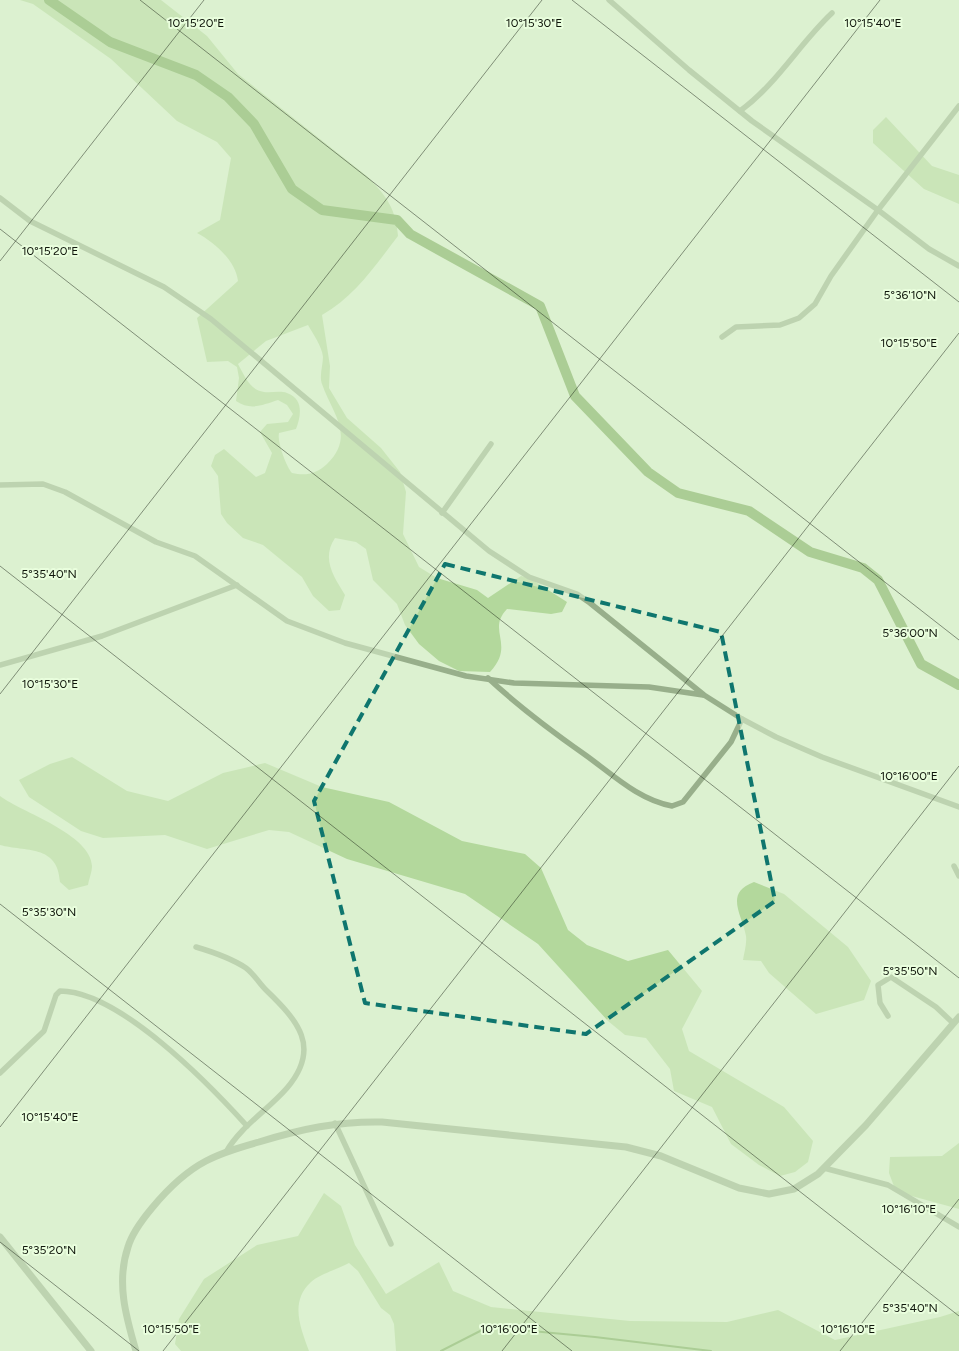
<svg xmlns="http://www.w3.org/2000/svg" width="959" height="1351" font-family="Figtree,sans-serif">
  <style>
    .green { fill: #b3d89c; fill-rule: evenodd }
    .lines { fill: none; stroke-linecap: round; stroke-linejoin: round }
    .stream { stroke: #70a24e; stroke-width: 2 }
    .river { stroke: #70a24e; stroke-width: 10 }
    .minor { stroke: #98af8b; stroke-width: 5.5 }
    .tertiary { stroke: #98af8b; stroke-width: 7 }
    .marked { fill: none; stroke: #0f766e; stroke-width: 4; stroke-dasharray: 10 6; stroke-linejoin: round }
    .ticks { fill: none; stroke: #10170c; stroke-width: 1; stroke-opacity: 0.45 }
    .ticks-label { font-size: 12px; text-anchor: middle; fill: #10170c; stroke: #e9fedd; stroke-width: 4; stroke-linejoin: round; paint-order: stroke }
  </style>
  <rect width="100%" height="100%" fill="#dcf1d0"/>
  <g class="green">
    <path d="M20,0h141l46,36 31,38 130,103c19,20 28,32 30,59 -23,30 -43,60 -76,79l8,51 -1,22 18,30 34,30 19,24 6,20 -3,42 16,33 18,11 40,12 11,8 33,-22 10,3 36,23 -5,10 -11,2 -44,-5c-21,22 9,35 -17,63l-31,-1 -20,-10 -20,-17 -14,-19 -8,-21 -24,-24 -7,-31 -10,-7 -21,-4c-14,21 -1,39 10,57l-5,15 -11,1 -16,-15 -11,-19 -39,-32 -20,-7 -16,-15 -6,-9 -3,-38 -7,-10 4,-11 9,-6 32,28 9,-4 7,-20 -12,-21 7,-8 21,-2 5,-8 -6,-9 -9,-5c-16,5 -27,11 -42,1l3,-23 -2,-11 -9,-6 -21,1 -10,-44 41,-37c-2,-20 -24,-39 -41,-48l23,-13 11,-62 -14,-16 -40,-21 -66,-62 -78,-55zM308,325c5,9 14,21 15,32 0,8 -4,19 -1,27 10,29 34,52 5,80 -11,10 -21,12 -35,9 -6,-7 -15,-31 -13,-40l17,-4c5,-13 8,-30 -9,-36 -8,-3 -19,1 -27,-2 -11,-3 -17,-18 -22,-27l28,-23z"/>
    <polygon points="886,117 932,166 959,175 959,204 924,189 873,143 873,130"/>
    <polygon points="72,757 127,791 168,801 223,773 265,763 322,787 389,802 462,841 525,854 541,868 568,930 587,945 628,961 668,950 702,991 682,1029 689,1051 784,1107 813,1141 808,1162 795,1172 780,1176 759,1165 731,1144 712,1107 674,1091 670,1069 646,1038 625,1035 608,1021 538,944 465,894 347,859 289,832 269,830 207,849 165,835 103,838 81,831 29,797 19,780 50,764"/>
    <path d="M0,796c21,16 91,38 92,70 0,6 -3,13 -4,19l-19,5 -9,-8c-2,-38 -35,-30 -60,-37z"/>
    <path d="M754,882l30,12 64,53 23,34 -7,19 -48,14 -47,-41 -8,-12 -18,-1c1,-7 4,-16 3,-24 -4,-22 -22,-43 8,-54z"/>
    <polygon points="959,1143 959,1209 908,1195 895,1189 889,1173 890,1157 942,1156"/>
    <path d="M324,1193l17,13 14,39 31,49 53,-32 14,29 38,16 139,14 97,1 51,-12 57,30 105,-23 19,-6v40h-563l-2,-27 -4,-9 -9,-7 -23,-37 -9,-8c-11,6 -29,11 -38,19 -22,20 -10,47 -2,69h-128l-6,-7 4,-25 25,-40 53,-34 41,-9z"/>
  </g>
  <g class="lines">
    <polyline class="stream" points="441,1351 488,1327 595,1337 711,1351"/>
    <polyline class="river" points="49,0 110,42 196,75 228,97 254,124 292,189 322,210 397,220 410,234 540,306 575,396 648,472 678,493 749,511 810,552 863,568 878,580 921,664 959,685"/>
    <g class="minor">
      <polyline points="609,0 689,70 752,121 878,210 929,249 959,266"/>
      <path d="M740,111c37,-27 59,-67 92,-98"/>
      <polyline points="0,198 30,221 164,287 211,319 489,551 529,577 577,594 590,603 704,695 742,719 776,737 822,757 959,807"/>
      <polyline points="722,337 736,327 780,325 799,318 815,304 831,276 878,210 959,106"/>
      <polyline points="0,485 43,484 65,492 156,542 195,556 287,621 345,643 466,676 514,683 649,687 703,695"/>
      <polyline points="442,513 491,444"/>
      <polyline points="0,665 102,636 237,585"/>
      <path d="M488,678c30,28 62,52 96,76 27,19 54,46 88,52l11,-4 48,-60 11,-23"/>
      <polyline points="954,866 959,876"/>
      <path d="M196,947c17,5 35,11 50,21 8,6 13,15 20,22 31,30 56,57 21,98 -19,22 -46,38 -61,64"/>
      <polyline points="888,1016 880,1003 878,985 891,977 936,1007 953,1023"/>
      <path d="M0,1073l44,-42 12,-36 4,-4c59,0 149,93 187,135"/>
      <polyline points="335,1123 391,1244"/>
      <polyline points="824,1168 888,1185 959,1227"/>
    </g>
    <g class="tertiary">
      <polyline points="0,1237 91,1351"/>
      <path d="M136,1351c-10,-34 -20,-69 -8,-104 4,-14 14,-27 24,-39 14,-17 33,-36 54,-47 17,-9 35,-14 53,-19 42,-13 79,-21 123,-20l244,25 35,9 78,32 30,6 25,-5 24,-15 48,-49 93,-108"/>
    </g>
  </g>
  <path d="M0 0H959V1351H0ZM445,564l276,68 54,269 -189,133 -221,-31 -51,-202z" fill="#dcf1d0" fill-opacity=".55" fill-rule="evenodd"/>
  <path class="marked" d="M445,564l276,68 54,269 -189,133 -221,-31 -51,-202z"/>
  <path class="ticks" d="M140,0l819,640M572,0l387,302M0,229l959,749M0,261l204,-261M0,566l959,750M0,694l542,-694M0,904l572,447M0,1127l880,-1127M0,1242l139,109M163,1351l796,-1018M502,1351l457,-585M840,1351l119,-152"/>
  <g class="ticks-label">
    <text x="196" y="27">10°15'20"E</text>
    <text x="534" y="27">10°15'30"E</text>
    <text x="873" y="27">10°15'40"E</text>
    <text x="50" y="255">10°15'20"E</text>
    <text x="910" y="299">5°36'10"N</text>
    <text x="909" y="347">10°15'50"E</text>
    <text x="49" y="578">5°35'40"N</text>
    <text x="910" y="637">5°36'00"N</text>
    <text x="50" y="688">10°15'30"E</text>
    <text x="909" y="780">10°16'00"E</text>
    <text x="49" y="916">5°35'30"N</text>
    <text x="910" y="975">5°35'50"N</text>
    <text x="50" y="1121">10°15'40"E</text>
    <text x="909" y="1213">10°16'10"E</text>
    <text x="49" y="1254">5°35'20"N</text>
    <text x="910" y="1312">5°35'40"N</text>
    <text x="171" y="1333">10°15'50"E</text>
    <text x="509" y="1333">10°16'00"E</text>
    <text x="848" y="1333">10°16'10"E</text>
  </g>
</svg>
